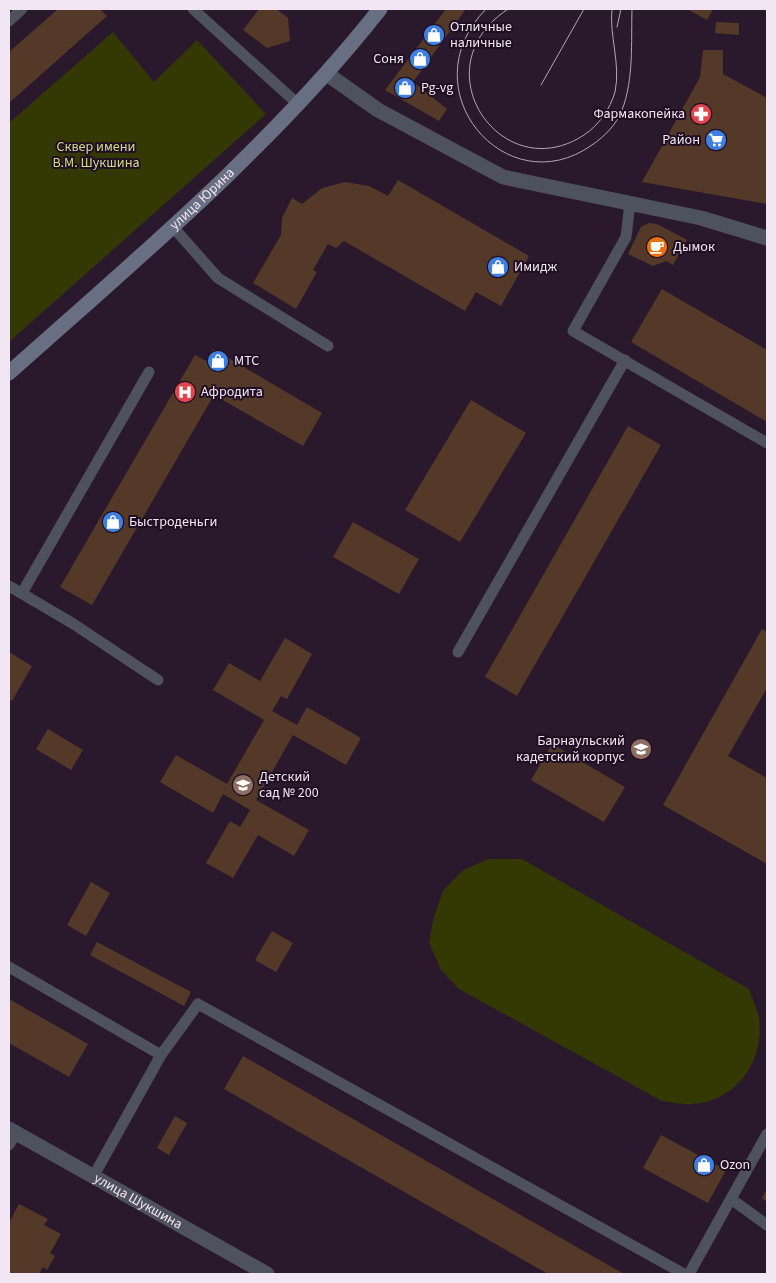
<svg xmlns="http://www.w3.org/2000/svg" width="776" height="1283" font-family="'Source Sans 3',sans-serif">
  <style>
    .green { fill: #343904 }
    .building { fill: #543929 }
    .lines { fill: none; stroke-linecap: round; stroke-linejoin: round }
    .lane { stroke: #4e525e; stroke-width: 11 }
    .street { stroke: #4e525e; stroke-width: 15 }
    .secondary { stroke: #686f82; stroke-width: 15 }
    .tram { stroke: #b4a5b5; stroke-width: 1 }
    .labels { text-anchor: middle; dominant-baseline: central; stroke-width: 4; stroke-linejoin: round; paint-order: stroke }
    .poi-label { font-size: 14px; fill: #f3e6f4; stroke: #200e22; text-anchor: start }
    .park-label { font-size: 14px; fill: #d1dc88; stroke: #200e22 }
    .street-label { font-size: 14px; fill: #f3e6f4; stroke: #200e22 }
  </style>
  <rect width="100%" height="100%" fill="#2a182c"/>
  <g class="green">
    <polygon points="113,32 154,82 197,40 266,114 9,342 9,123"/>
    <path d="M488,859h34l227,130c3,9 8,19 10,29 6,43 -23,84 -67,86 -9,1 -21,-2 -30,-3l-203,-112 -18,-19 -12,-28 5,-26 9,-25 20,-21z"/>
  </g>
  <g class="building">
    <polygon points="58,9 100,9 107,16 9,103 9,52"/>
    <polygon points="259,9 276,9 288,18 290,41 267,48 243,30"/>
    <polygon points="446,9 466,9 413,82 447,109 439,121 385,90"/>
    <polygon points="687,9 713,9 707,20"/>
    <polygon points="716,22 739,23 739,35 715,33"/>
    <polygon points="703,50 723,50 723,74 767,98 767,204 642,182 700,77"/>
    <polygon points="398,180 529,256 501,306 476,292 465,311 344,241 336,248 328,244 313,270 317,272 296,309 253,283 281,235 282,218 292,198 302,204 322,188 345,182 369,186 388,196"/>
    <polygon points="649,223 657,224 687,240 673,265 666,261 653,266 628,254 641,227"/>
    <polygon points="662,289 767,350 767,422 631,342"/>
    <polygon points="213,349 322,413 303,446 214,395 92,605 60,587 195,355 206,361"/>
    <polygon points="471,400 526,433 460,542 405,510"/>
    <polygon points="628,426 661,445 517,696 485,677"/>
    <polygon points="353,522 419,559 399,594 333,557"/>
    <polygon points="762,629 767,632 767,688 728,756 767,778 767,864 663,805"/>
    <polygon points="285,638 312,654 287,699 281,696 272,711 297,725 307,707 361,738 346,765 293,735 256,800 309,830 294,856 258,835 233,878 206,863 230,821 240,827 250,810 223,794 213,813 160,782 176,755 227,784 264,720 213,690 229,663 260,681"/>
    <polygon points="9,652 32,666 12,701 9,699"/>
    <polygon points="48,729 83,750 71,770 36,749"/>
    <polygon points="552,744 625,787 604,822 531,780"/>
    <polygon points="91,882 110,893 86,936 67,925"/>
    <polygon points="272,931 293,943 276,972 255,960"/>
    <polygon points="97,942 191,992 184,1006 90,955"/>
    <polygon points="9,999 88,1044 69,1077 9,1043"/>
    <polygon points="243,1056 624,1274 548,1274 224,1089"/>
    <polygon points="175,1116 187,1123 169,1155 157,1148"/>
    <polygon points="661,1135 726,1170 708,1203 643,1168"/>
    <polygon points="767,1189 767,1202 762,1198"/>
    <polygon points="19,1204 48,1219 44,1225 61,1234 50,1253 55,1256 47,1270 43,1267 39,1274 9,1274 9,1223"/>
  </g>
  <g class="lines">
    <g class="lane">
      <polyline points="193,9 299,105"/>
      <polyline points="9,21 22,9"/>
      <polyline points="630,203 626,237 573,331 767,443"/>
      <polyline points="173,227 218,278 328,346"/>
      <polyline points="9,586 72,623 158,680"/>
      <polyline points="22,593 149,372"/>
      <polyline points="458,652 625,360"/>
      <polyline points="9,967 161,1055"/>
      <polyline points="9,1145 16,1133"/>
      <polyline points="93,1177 161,1055 198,1004 684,1274"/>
      <polyline points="731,1199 767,1225"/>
      <polyline points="689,1274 767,1134"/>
    </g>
    <g class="street">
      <polyline points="327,74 378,110 503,177 701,218 767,238"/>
      <path id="s1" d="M9,1129l258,145"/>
    </g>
    <path class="secondary" id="s2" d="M9,373c130,-116 263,-227 371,-364"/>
    <g class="tram">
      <path d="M486,9c-79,80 20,197 106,136 13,-9 24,-20 30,-35 12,-31 9,-68 10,-101"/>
      <path d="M508,9c-90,59 -6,180 76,126 15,-10 26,-26 31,-43 6,-28 -6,-56 -3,-83"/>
      <polyline points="617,27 621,9"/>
      <polyline points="541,85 584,9"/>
    </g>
  </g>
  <defs>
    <g id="shop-disc" transform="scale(1.125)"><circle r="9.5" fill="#3f7fe0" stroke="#200e22"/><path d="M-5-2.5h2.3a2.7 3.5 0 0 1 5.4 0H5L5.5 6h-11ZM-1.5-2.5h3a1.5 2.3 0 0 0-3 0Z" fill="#fff"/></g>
    <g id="pharmacy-disc" transform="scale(1.125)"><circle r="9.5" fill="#e0444e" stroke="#200e22"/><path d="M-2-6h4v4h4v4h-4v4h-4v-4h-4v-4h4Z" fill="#fff"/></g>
    <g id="supermarket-disc" transform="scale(1.125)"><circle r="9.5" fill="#3f7fe0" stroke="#200e22"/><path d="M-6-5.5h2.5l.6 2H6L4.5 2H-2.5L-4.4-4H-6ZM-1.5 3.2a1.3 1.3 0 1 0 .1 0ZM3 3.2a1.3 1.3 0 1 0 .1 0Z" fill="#fff"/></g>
    <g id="cafe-disc" transform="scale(1.125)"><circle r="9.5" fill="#e8710a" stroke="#200e22"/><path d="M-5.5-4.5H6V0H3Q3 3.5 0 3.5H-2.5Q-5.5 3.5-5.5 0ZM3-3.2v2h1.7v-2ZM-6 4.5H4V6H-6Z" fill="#fff"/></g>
    <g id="hospital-disc" transform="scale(1.125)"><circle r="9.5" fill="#e0444e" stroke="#200e22"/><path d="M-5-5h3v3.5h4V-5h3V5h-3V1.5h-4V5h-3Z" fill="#fff"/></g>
    <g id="school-disc" transform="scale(1.125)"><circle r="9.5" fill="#8d6e63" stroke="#200e22"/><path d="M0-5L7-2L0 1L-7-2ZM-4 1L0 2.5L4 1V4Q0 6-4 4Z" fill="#fff"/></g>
  </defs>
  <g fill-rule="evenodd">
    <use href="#shop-disc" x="434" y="35"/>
    <use href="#shop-disc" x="420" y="59"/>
    <use href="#shop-disc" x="405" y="88"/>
    <use href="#pharmacy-disc" x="701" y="114"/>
    <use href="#supermarket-disc" x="716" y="140"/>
    <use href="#cafe-disc" x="657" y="247"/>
    <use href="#shop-disc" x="498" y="267"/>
    <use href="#shop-disc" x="218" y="361"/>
    <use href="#hospital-disc" x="185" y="392"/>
    <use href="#shop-disc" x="113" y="522"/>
    <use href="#school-disc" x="641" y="749"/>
    <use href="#school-disc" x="243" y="785"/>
    <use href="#shop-disc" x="704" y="1165"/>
  </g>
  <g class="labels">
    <g class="poi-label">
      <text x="450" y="27">Отличные<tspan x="450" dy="16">наличные</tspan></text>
      <text x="404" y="59" text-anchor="end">Соня</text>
      <text x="421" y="88">Pg-vg</text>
      <text x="685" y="114" text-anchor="end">Фармакопейка</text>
      <text x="700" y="140" text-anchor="end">Район</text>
      <text x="673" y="247">Дымок</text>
      <text x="514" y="267">Имидж</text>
      <text x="234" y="361">МТС</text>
      <text x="201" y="392">Афродита</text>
      <text x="129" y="522">Быстроденьги</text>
      <text x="625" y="741" text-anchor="end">Барнаульский<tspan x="625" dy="16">кадетский корпус</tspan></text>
      <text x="259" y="777">Детский<tspan x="259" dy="16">сад № 200</tspan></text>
      <text x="720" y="1165">Ozon</text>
    </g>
    <g class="park-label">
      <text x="96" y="147">Сквер имени<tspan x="96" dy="16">В.М. Шукшина</tspan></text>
    </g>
    <g class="street-label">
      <text stroke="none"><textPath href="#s2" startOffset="260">улица Юрина</textPath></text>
      <text stroke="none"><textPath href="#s1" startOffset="148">улица Шукшина</textPath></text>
    </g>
  </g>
  <rect width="776" height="1283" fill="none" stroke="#f3e6f4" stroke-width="20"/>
</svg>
